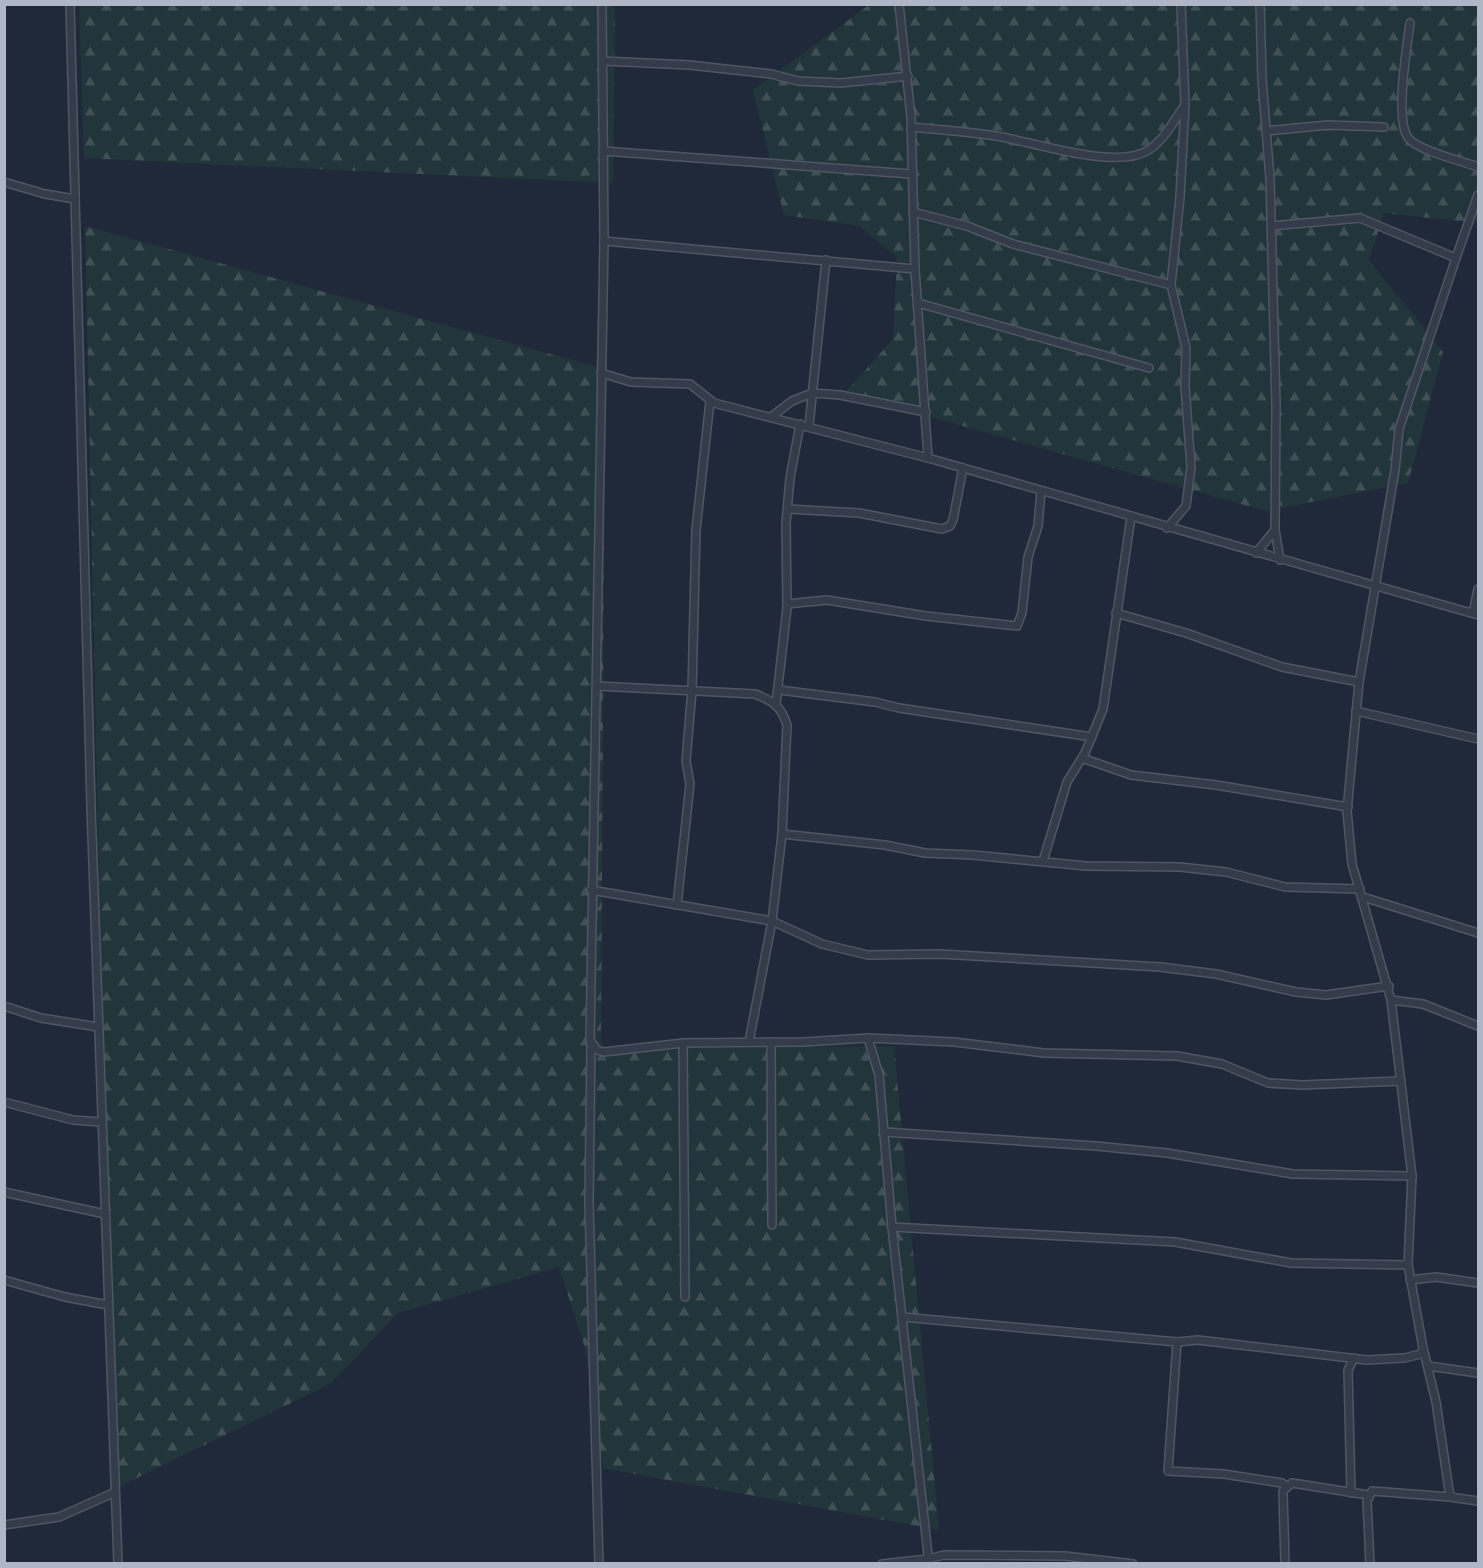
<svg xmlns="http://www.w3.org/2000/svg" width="1483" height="1568" font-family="'Varela Round',sans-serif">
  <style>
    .forest { fill: url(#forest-firs) }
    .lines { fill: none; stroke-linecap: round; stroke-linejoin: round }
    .street-casing { stroke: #4f5664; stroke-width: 10 }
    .street { stroke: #343b49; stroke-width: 7 }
  </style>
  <defs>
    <pattern id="forest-firs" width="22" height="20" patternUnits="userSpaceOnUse" patternTransform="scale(1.5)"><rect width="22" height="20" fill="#22353a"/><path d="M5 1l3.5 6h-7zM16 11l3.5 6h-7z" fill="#405055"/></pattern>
  </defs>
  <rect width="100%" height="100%" fill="#202939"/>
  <g class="forest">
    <polygon points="79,5 615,5 613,183 84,158"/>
    <polygon points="869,5 1478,5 1478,223 1384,213 1369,260 1443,352 1408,483 1266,511 845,393 893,339 897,257 859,226 784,215 753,90"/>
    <polygon points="85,226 605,369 601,1049 894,1046 939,1530 603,1468 586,1351 559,1267 398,1313 330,1384 112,1490"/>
  </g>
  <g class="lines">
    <g class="street-casing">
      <g id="street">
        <polyline points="70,4 91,807 118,1564"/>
        <polyline points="602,4 604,241 590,1040 597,1050 604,1052 683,1043 804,1042 868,1038 879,1075 892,1227 929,1564"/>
        <polyline points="899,4 911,117 915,269 928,458"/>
        <polyline points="1260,4 1262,79 1270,179 1276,405 1275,530 1280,560"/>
        <path d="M1410,23c-3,24 -16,98 -1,116 11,12 53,22 69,28"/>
        <polyline points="603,61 689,65 771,74 798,81 841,83 908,76"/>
        <path d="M911,127c31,3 61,5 91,10 36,7 113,32 145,14 17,-10 27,-31 38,-46"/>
        <polyline points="1266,131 1328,125 1384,127"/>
        <polyline points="603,151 911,174"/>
        <polyline points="4,182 45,194 75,199"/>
        <polyline points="913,212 967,226 1013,244 1171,285 1186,348 1185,386 1191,467 1186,506 1167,528"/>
        <polyline points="604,241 915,269"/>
        <polyline points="1456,258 1478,195"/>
        <polyline points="1171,285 1180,197 1185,105 1181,4"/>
        <polyline points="918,303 1149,368"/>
        <polyline points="601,373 631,382 690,384 714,403 928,458 1478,615"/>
        <polyline points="771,417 792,401 812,393 840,395 926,412"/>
        <polyline points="809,426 826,260"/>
        <polyline points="788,509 859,513 942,529 950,526 953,520 963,468"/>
        <polyline points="1256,553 1275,530"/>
        <polyline points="787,604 827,600 926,616 1017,626 1022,613 1028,557 1038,526 1041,491"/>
        <polyline points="1116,613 1186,633 1282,667 1359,682"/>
        <polyline points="1473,613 1478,589"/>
        <path d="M597,686l158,8c18,7 26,12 32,31l-5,109 -10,87 -23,121"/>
        <polyline points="779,690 875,702 899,708 1092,737"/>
        <polyline points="776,704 787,608 786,523 790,478 800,424"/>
        <polyline points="1356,711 1478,739"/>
        <polyline points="1082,758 1131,775 1216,785 1348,807"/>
        <polyline points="782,834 885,845 925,853 973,855 1086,866 1180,867 1226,872 1285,887 1360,889"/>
        <polyline points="1043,861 1067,782 1085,753 1103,709 1131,517"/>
        <polyline points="591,890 772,921 822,944 868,955 940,954 1160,967 1216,974 1296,992 1326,995 1389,986"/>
        <polyline points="1363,897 1478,933"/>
        <polyline points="677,905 690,784 686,761 692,690 696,530 710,401"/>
        <polyline points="1391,1000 1423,1004 1478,1026"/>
        <polyline points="4,1006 41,1018 98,1027"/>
        <polyline points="868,1038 954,1042 1044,1053 1177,1056 1222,1064 1268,1083 1302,1085 1401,1081"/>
        <polyline points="771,1042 772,1225"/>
        <polyline points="591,1043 589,1203 599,1564"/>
        <polyline points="683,1043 685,1297"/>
        <polyline points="4,1102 73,1120 101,1122"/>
        <polyline points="884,1132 1096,1146 1167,1153 1293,1174 1412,1176"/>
        <polyline points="4,1192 105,1214"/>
        <polyline points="892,1227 1175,1242 1291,1263 1408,1265"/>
        <polyline points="4,1280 65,1297 108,1305"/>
        <polyline points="1410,1280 1436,1277 1478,1283"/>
        <polyline points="902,1317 1177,1342 1198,1340 1367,1360 1404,1358 1421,1354 1423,1348 1408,1265 1412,1176 1391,1000 1352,864 1347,811 1359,682 1395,470 1399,429 1456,258 1360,218 1271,226"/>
        <polyline points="1177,1342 1168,1471 1224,1474 1282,1483 1286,1486"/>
        <polyline points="1423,1348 1436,1402 1450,1497 1478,1501"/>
        <polyline points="1428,1366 1478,1373"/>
        <polyline points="1351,1493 1348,1370 1354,1358"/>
        <polyline points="4,1525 59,1517 113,1493"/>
        <polyline points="882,1564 928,1559 944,1555 1065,1556 1133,1564"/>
        <polyline points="1285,1564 1283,1491 1292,1483 1368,1495"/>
        <polyline points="1370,1564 1367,1501 1372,1491 1450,1497"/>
      </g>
    </g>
    <use href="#street" class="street"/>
  </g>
  <rect width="1483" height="1568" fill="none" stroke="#afb6c6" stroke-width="12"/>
</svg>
